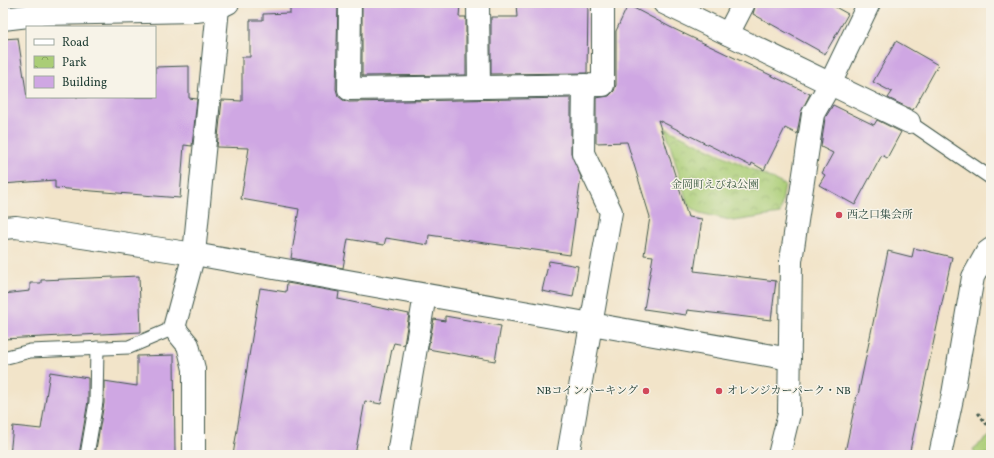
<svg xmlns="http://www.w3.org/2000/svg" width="994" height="458" font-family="Vollkorn,'Noto Serif JP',serif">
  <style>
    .park { fill: url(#park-crowns); stroke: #648555 }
    .building { fill: #cfa7e3 }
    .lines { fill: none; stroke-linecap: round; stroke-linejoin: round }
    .service-casing { stroke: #3f564a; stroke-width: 15 }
    .minor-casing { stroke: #3f564a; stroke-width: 24 }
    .path { stroke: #3f564a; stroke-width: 2.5; stroke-dasharray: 3 3; stroke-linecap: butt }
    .service { stroke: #fff; stroke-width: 13 }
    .minor { stroke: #fff; stroke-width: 22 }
    .poi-dot { fill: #d1495b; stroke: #f7f3e8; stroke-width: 1.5 }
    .labels { text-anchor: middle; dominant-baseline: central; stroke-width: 3; stroke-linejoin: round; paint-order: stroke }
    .park-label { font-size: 11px; fill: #3b5a41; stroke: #f7f3e8 }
    .poi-label { font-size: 11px; fill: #1f3d34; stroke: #f7f3e8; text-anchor: start }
  </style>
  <defs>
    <pattern id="park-crowns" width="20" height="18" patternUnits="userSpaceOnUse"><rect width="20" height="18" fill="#aacd76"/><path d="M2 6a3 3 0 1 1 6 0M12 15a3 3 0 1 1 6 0" fill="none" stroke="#8aa862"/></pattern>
  </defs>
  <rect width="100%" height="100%" fill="#f7f3e8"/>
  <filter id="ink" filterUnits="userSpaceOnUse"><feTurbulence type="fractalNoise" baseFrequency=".025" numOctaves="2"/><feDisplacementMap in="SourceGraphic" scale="8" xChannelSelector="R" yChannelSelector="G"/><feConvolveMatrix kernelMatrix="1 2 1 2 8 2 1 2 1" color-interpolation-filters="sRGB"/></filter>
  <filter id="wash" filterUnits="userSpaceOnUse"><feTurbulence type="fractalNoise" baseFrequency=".012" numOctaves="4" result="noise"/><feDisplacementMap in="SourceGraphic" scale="16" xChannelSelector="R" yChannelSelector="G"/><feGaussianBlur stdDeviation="0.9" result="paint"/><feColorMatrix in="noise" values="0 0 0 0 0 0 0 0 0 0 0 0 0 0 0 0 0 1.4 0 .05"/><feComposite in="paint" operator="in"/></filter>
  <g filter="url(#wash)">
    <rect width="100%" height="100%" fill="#f2e4c9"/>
    <g class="park">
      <polygon points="665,128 785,185 780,214 734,221 700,213 688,205"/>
      <polygon points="991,435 991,455 976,455 973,449"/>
    </g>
    <g id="blocks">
      <g class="building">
        <polygon points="295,3 338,3 336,89 338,96 343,100 349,102 571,98 571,153 581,177 570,255 429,235 428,245 386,238 384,245 348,239 343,268 291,258 299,209 241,199 249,148 217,147 222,100 242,101 242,57 250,57 250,20 263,20 263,14 290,13 290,8 295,8"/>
        <polygon points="362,3 460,3 459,17 466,17 466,75 362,76"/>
        <polygon points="516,3 588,3 587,73 491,74 491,17 517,17"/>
        <polygon points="756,3 828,3 848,14 825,54 753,14"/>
        <polygon points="628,5 670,27 810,94 801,112 797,134 785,128 764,170 752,163 751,166 658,120 688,217 702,219 694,271 776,281 771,320 687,310 686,315 644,309 653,256 644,255 650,217 627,142 596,143 596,98 609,96 614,91 616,85 616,31"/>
        <polygon points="18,38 27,97 155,97 155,67 189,66 189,98 197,99 192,146 184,145 180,198 55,188 55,180 3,184 3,39"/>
        <polygon points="896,41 938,65 913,110 888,98 892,92 873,82"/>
        <polygon points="833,105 874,125 877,120 901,132 887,158 882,155 855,205 819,185 825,175 822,173 833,153 821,147 825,118"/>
        <polygon points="914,248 952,257 909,455 860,455 845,452 857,395 858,395 888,251 912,257"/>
        <polygon points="549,261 578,266 573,297 542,291"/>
        <polygon points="139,276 141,332 3,339 3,294 30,291 30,283 41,283 41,280"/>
        <polygon points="287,283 339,292 338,299 409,314 404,345 394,343 392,349 381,404 365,401 355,455 233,455 260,288 286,292"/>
        <polygon points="445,316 501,326 495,361 428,349 434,319 445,321"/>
        <polygon points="174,355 175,455 95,455 104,403 104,381 137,386 137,356"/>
        <polygon points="50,372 88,378 88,401 79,455 10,455 13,426 41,429"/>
      </g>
    </g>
  </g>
  <g filter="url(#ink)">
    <use href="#blocks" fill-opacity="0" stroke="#3f564a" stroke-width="1"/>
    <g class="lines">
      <g class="service-casing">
        <g id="service">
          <polyline points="909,122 991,178"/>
          <polyline points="3,358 30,351 129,347 174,328"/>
          <polyline points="87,455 96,402 97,348"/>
        </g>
      </g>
      <g class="minor-casing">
        <g id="minor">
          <polyline points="350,3 349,89 603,85 603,3"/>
          <polyline points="478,3 479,87"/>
          <polyline points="664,3 909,122"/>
          <polyline points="3,19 45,14 196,11 218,8 228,3"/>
          <polyline points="728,34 744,3"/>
          <polyline points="3,228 16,227 194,254 790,359"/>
          <polyline points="194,455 194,369 188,345 174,328 194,254 218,8"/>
          <polyline points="400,455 399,448 425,295"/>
          <polyline points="568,455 611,212 583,153 584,85"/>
          <polyline points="779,455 789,414 791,261 813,114 830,84 869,3"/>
          <polyline points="940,455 953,394 973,277 987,252 991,249"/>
        </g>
      </g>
      <polyline class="path" points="978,413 991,430"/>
      <use href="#service" class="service"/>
      <use href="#minor" class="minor"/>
    </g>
  </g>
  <g class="poi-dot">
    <circle cx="839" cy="215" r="4"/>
    <circle cx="646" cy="391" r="4"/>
    <circle cx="719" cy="391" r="4"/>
  </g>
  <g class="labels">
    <g class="park-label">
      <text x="715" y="185">金岡町えびね公園</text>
    </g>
    <g class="poi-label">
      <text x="847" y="215">西之口集会所</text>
      <text x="638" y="391" text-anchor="end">NBコインパーキング</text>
      <text x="727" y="391">オレンジカーパーク・NB</text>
    </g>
  </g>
  <rect width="994" height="458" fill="none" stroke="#f7f3e8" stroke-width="16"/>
  <rect x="26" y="26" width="130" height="72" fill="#f7f3e8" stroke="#a1aaa0"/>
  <rect x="34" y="39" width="20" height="6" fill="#ffffff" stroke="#a1aaa0"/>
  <text x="62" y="46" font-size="12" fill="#1f3d34">Road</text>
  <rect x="34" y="56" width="20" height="12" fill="url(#park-crowns)" stroke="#a1aaa0"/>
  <text x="62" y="66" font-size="12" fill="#1f3d34">Park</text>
  <rect x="34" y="76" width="20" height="12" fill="#cfa7e3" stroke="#a1aaa0"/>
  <text x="62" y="86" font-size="12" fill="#1f3d34">Building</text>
</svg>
